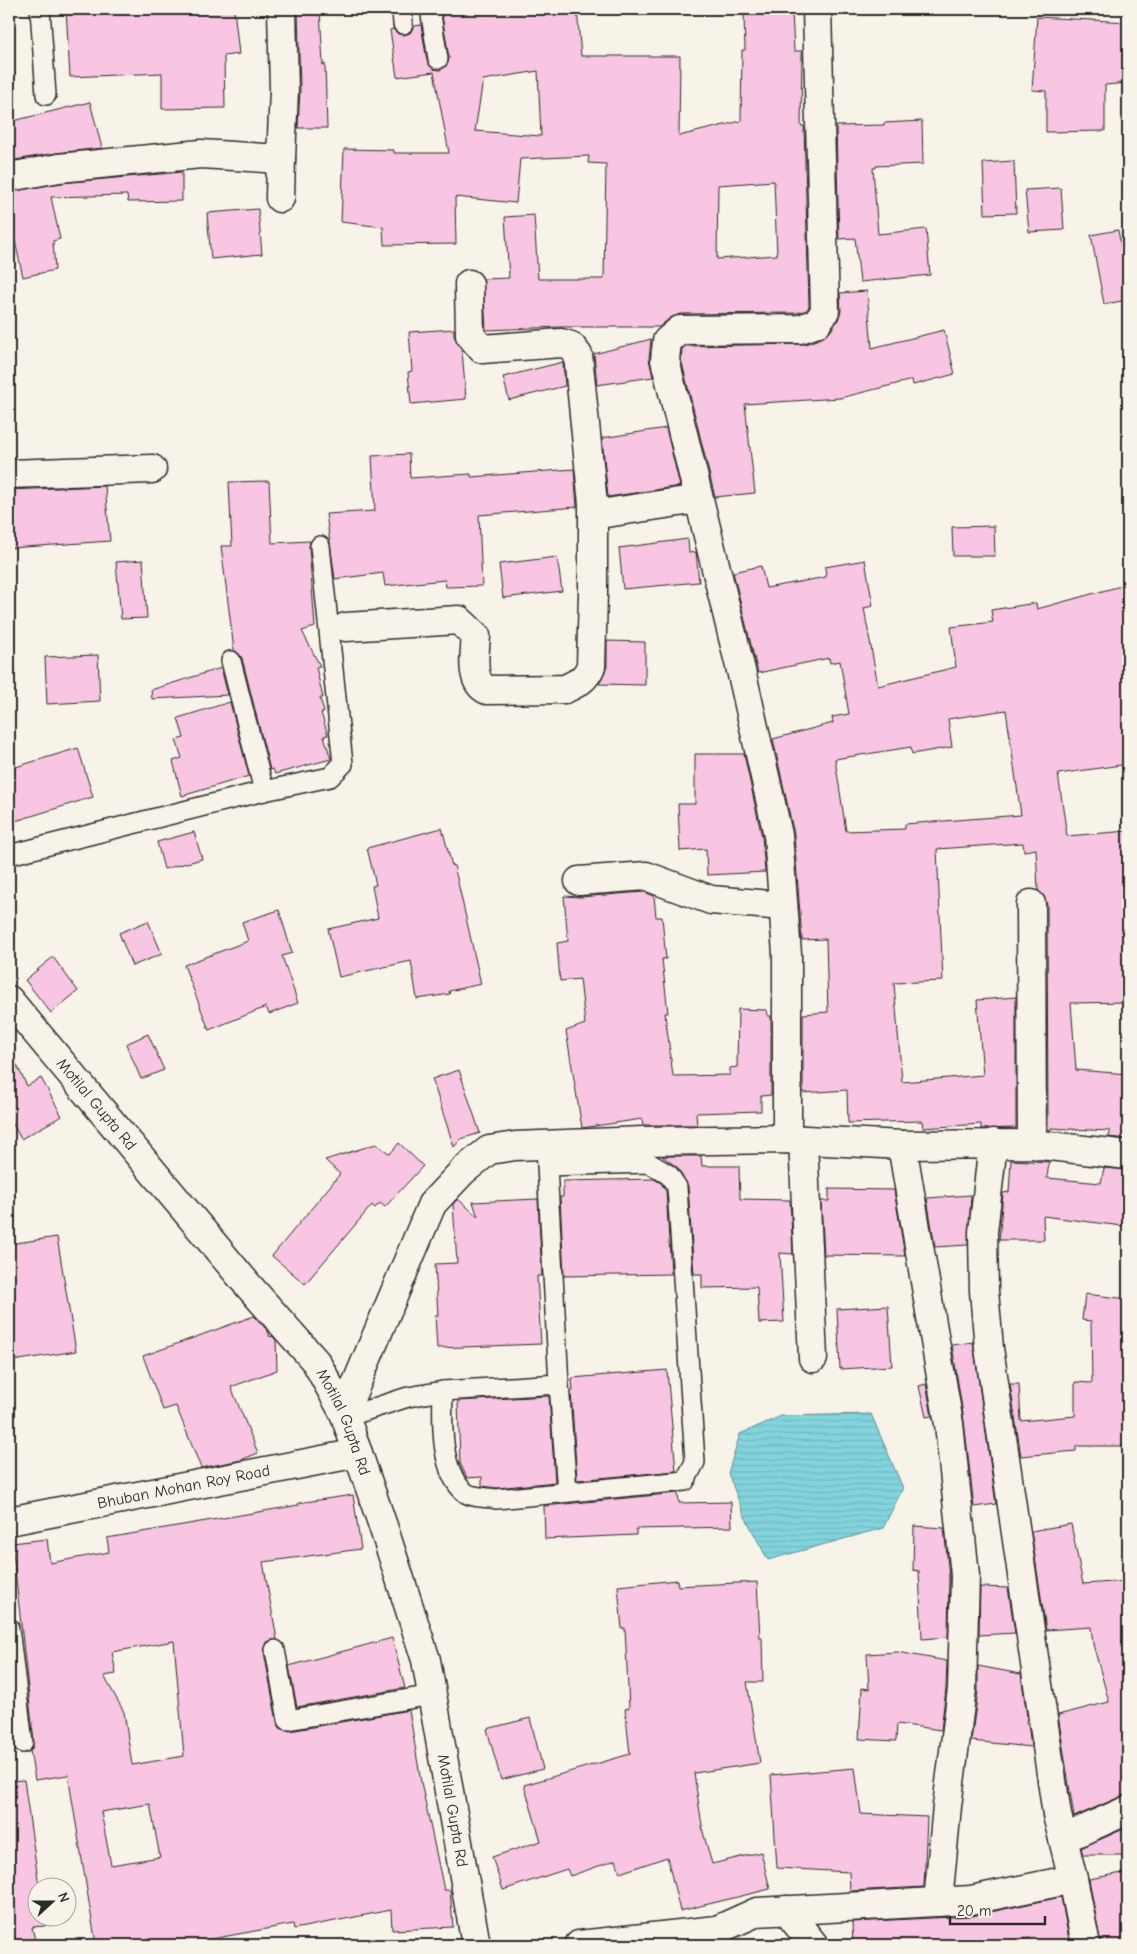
<svg xmlns="http://www.w3.org/2000/svg" width="1137" height="1954" font-family="'Comic Neue',sans-serif">
  <style>
    .water { fill: url(#water-rules); stroke: #609096 }
    .building { fill: #f8c5e2; stroke: #2b2b2b; fill-rule: evenodd }
    .lines { fill: none; stroke-linecap: round; stroke-linejoin: round }
    .lane-casing { stroke: #2b2b2b; stroke-width: 22 }
    .street-casing { stroke: #2b2b2b; stroke-width: 31 }
    .secondary-casing { stroke: #2b2b2b; stroke-width: 31 }
    .lane { stroke: #f7f3e8; stroke-width: 19 }
    .street { stroke: #f7f3e8; stroke-width: 28 }
    .secondary { stroke: #f7f3e8; stroke-width: 28 }
    .labels { text-anchor: middle; dominant-baseline: central; stroke-width: 5; stroke-linejoin: round; paint-order: stroke }
    .street-label { font-size: 16px; fill: #2b2b2b; stroke: #f7f3e8 }
  </style>
  <defs>
    <pattern id="water-rules" width="6" height="5" patternUnits="userSpaceOnUse" patternTransform="scale(1.25)"><rect width="6" height="5" fill="#83d4dd"/><path d="M0 2.5h6" fill="none" stroke="#71b6be"/></pattern>
  </defs>
  <rect width="100%" height="100%" fill="#f7f3e8"/>
  <filter id="ink" filterUnits="userSpaceOnUse"><feTurbulence type="fractalNoise" baseFrequency=".02" numOctaves="2"/><feDisplacementMap in="SourceGraphic" scale="10" xChannelSelector="R" yChannelSelector="G"/><feConvolveMatrix kernelMatrix="1 2 1 2 8 2 1 2 1" color-interpolation-filters="sRGB"/></filter>
  <g filter="url(#ink)">
    <polygon class="water" points="871,1414 903,1488 883,1528 768,1560 744,1515 728,1473 740,1434 781,1416"/>
    <g class="building">
      <polygon points="66,9 234,9 239,54 224,56 225,108 162,109 162,73 70,77"/>
      <polygon points="298,9 320,9 323,65 325,64 327,128 298,128 300,90"/>
      <path d="M441,9h136l4,47h99l-1,80 62,-15 1,-71h3l-1,-36 48,-2 2,39h8l-1,75h3l5,180 -2,4 -10,3 -117,1 -10,4 -11,9h-99l-74,3 -3,-51 26,-1 -4,-61 29,-2 4,64h66l2,-115 -18,-1 1,-7 -69,3 -4,44 -61,-6 1,47 -72,1 -1,-18 -42,-5 3,-73 50,1v3h55l-15,-81 -37,5 -7,-47 3,-1 5,5 6,1 6,-2 4,-7 7,-1 6,36 7,8 6,1 8,-7 1,-5zM538,71l3,65 -66,-5 8,-51zM774,181l3,74 -60,4 1,-74z"/>
      <polygon points="1037,17 1128,22 1128,83 1105,85 1105,131 1046,132 1046,91 1032,90"/>
      <polygon points="90,102 102,148 56,153 9,161 9,122"/>
      <polygon points="922,121 923,164 876,166 876,168 873,168 878,234 926,229 930,275 860,282 855,238 839,239 836,126 884,125 884,123"/>
      <polygon points="1014,161 1016,213 985,214 983,163"/>
      <polygon points="182,172 182,201 128,202 127,195 51,197 60,239 53,241 55,270 23,277 15,241 9,192 61,183"/>
      <polygon points="1061,188 1064,230 1029,232 1025,190"/>
      <polygon points="258,209 262,254 211,259 207,213"/>
      <polygon points="1118,230 1128,283 1128,300 1104,304 1091,235"/>
      <polygon points="867,291 872,348 944,330 955,374 913,385 912,380 840,398 745,404 755,493 715,497 681,359 682,349 686,346 805,344 822,338 830,332 838,320 841,311 840,293"/>
      <polygon points="454,329 454,336 462,350 466,399 411,404 408,372 412,371 409,332"/>
      <polygon points="651,339 649,359 653,377 597,385 594,354"/>
      <polygon points="563,362 565,386 509,400 503,377"/>
      <polygon points="666,428 680,486 608,497 602,438"/>
      <polygon points="409,454 410,478 471,474 471,477 574,469 577,507 479,515 482,586 446,587 445,580 385,586 383,573 335,579 326,514 375,511 372,456"/>
      <polygon points="269,481 272,543 310,541 309,547 315,627 302,631 320,666 316,667 323,698 320,698 324,712 321,713 328,735 324,736 331,759 275,774 273,769 270,770 242,658 239,654 234,650 221,546 232,546 229,482"/>
      <polygon points="105,486 110,541 11,548 9,490"/>
      <polygon points="994,526 995,556 953,556 952,527"/>
      <polygon points="688,539 689,553 696,552 699,582 623,589 619,548"/>
      <polygon points="557,557 562,591 503,598 499,564"/>
      <polygon points="143,560 147,618 121,619 116,562"/>
      <path d="M865,560l8,46 -9,2 14,78 78,-19 -5,-40 42,-5 -2,-12 45,-7 1,6 91,-25v180l-70,10 9,62 61,-5v171l-57,1 5,67 52,4v65l-19,-2 1,-6 -59,-3v2h-3l-1,-226 -3,-8 -6,-6 -2,-41 -12,2 -1,-8 -86,6 6,132 -49,2 8,99 81,-7 -6,-75 39,-3v131l-35,1v-5l-58,4 -1,-7 -74,2 -1,-33 -44,3v-79l25,-2 -2,-73 -24,1 -8,-106 -21,-95 60,-16 -1,-6 17,-3 -9,-53 -10,2 -1,-5 -71,15 -25,-101 28,-6 5,22 60,-11 -1,-10zM1006,710l15,105 -116,9v5l-59,2 -11,-72 76,-12 1,7 40,-7 -4,-28z"/>
      <polygon points="607,641 645,642 645,685 599,684 607,667"/>
      <polygon points="98,655 100,701 47,704 45,657"/>
      <polygon points="221,668 228,695 152,699 151,690"/>
      <polygon points="230,702 249,776 182,796 173,761 182,758 176,740 184,738 178,718"/>
      <polygon points="78,748 93,797 9,823 9,769"/>
      <polygon points="695,754 744,754 762,837 765,872 707,875 706,849 680,851 678,804 695,804"/>
      <polygon points="442,828 452,866 454,865 481,984 449,991 450,994 417,999 411,961 339,977 328,929 378,918 372,886 376,885 367,848"/>
      <polygon points="194,832 202,859 164,869 157,842"/>
      <polygon points="644,892 654,896 656,917 662,917 666,959 662,959 668,1013 665,1013 673,1076 730,1075 730,1068 737,1067 738,1009 767,1010 768,1016 771,1016 771,1095 761,1096 761,1111 696,1113 697,1125 643,1125 642,1119 582,1128 566,1031 585,1024 580,979 560,981 557,943 568,941 564,896 580,897"/>
      <polygon points="279,910 292,953 282,956 298,1003 269,1014 266,1007 209,1030 184,965 248,941 242,922"/>
      <polygon points="148,921 162,954 132,966 119,933"/>
      <polygon points="53,957 78,991 51,1013 25,980"/>
      <polygon points="148,1034 164,1070 141,1079 126,1044"/>
      <polygon points="9,1049 27,1086 41,1078 62,1116 21,1139 9,1117"/>
      <polygon points="459,1070 480,1133 461,1139 454,1147 432,1079"/>
      <polygon points="399,1143 423,1166 385,1207 380,1203 375,1208 372,1205 305,1284 272,1256 340,1174 325,1160 376,1144 390,1154"/>
      <polygon points="662,1156 701,1156 702,1166 739,1166 740,1199 790,1200 793,1254 780,1253 784,1322 759,1323 757,1287 702,1288 702,1274 694,1274 688,1186 678,1168"/>
      <polygon points="1011,1160 1049,1162 1047,1178 1101,1183 1104,1168 1128,1170 1128,1187 1122,1226 1043,1216 1044,1240 999,1240 1003,1193 1009,1192"/>
      <polygon points="654,1179 661,1183 666,1191 671,1274 564,1276 560,1197 563,1197 563,1181"/>
      <polygon points="829,1189 894,1190 905,1256 824,1255 821,1201 829,1201"/>
      <polygon points="971,1195 968,1245 935,1247 927,1198"/>
      <polygon points="458,1199 478,1217 473,1202 538,1199 542,1276 537,1276 541,1344 437,1348 435,1315 438,1315 435,1264 457,1263 453,1204"/>
      <polygon points="57,1237 76,1351 13,1361 9,1336 9,1244"/>
      <polygon points="1085,1294 1128,1299 1124,1334 1128,1334 1128,1446 1076,1446 1076,1451 1021,1456 1010,1384 1019,1384 1021,1421 1075,1416 1075,1382 1092,1383 1091,1321 1082,1320"/>
      <polygon points="888,1306 892,1366 840,1369 837,1309"/>
      <polygon points="254,1316 268,1331 270,1337 272,1336 276,1340 277,1370 231,1387 258,1453 241,1460 201,1468 176,1406 163,1410 143,1356"/>
      <polygon points="973,1342 996,1504 974,1507 964,1421 952,1345"/>
      <polygon points="667,1370 676,1471 577,1480 571,1391 573,1391 572,1378"/>
      <polygon points="926,1384 932,1416 926,1417 919,1386"/>
      <polygon points="549,1396 555,1482 497,1488 482,1486 482,1477 467,1478 460,1463 458,1401"/>
      <polygon points="678,1493 679,1503 731,1502 732,1527 636,1529 636,1535 545,1539 544,1506"/>
      <path d="M353,1495l8,54 -98,13 14,77 -10,3 -3,10 13,70 3,6 10,3 119,-21 12,72 23,108h6l3,37 -61,3 -1,-20 -97,19 -1,-5 -98,18 1,3h-100l-28,-170 -33,5 -5,-29 4,-9 -22,-199 35,-4 3,24 59,-11 -2,-14 192,-33 -1,-2zM174,1641l10,115 -52,9 -8,-53 -20,-36 12,-2 -4,-22zM150,1804l10,53 -49,8 -10,-53z"/>
      <polygon points="1071,1524 1083,1584 1128,1581 1128,1795 1122,1796 1074,1817 1058,1715 1109,1702 1093,1644 1091,1627 1046,1630 1031,1531"/>
      <polygon points="914,1526 944,1528 949,1576 948,1637 922,1639 919,1571 913,1570"/>
      <polygon points="677,1580 678,1586 757,1582 760,1638 762,1638 763,1682 747,1682 760,1763 694,1773 703,1832 712,1864 761,1852 770,1889 680,1911 667,1857 620,1873 616,1860 570,1876 567,1869 503,1890 492,1857 541,1841 524,1785 630,1754 625,1709 629,1708 625,1628 622,1629 618,1586"/>
      <polygon points="980,1587 1008,1588 1015,1633 979,1635"/>
      <polygon points="392,1638 405,1688 297,1707 289,1666"/>
      <polygon points="897,1652 947,1661 946,1688 941,1730 897,1724 896,1741 859,1739 862,1688 869,1689 867,1654"/>
      <polygon points="978,1666 1021,1674 1027,1717 1026,1723 1028,1723 1031,1747 971,1741 978,1691"/>
      <polygon points="530,1718 543,1769 501,1780 487,1729"/>
      <polygon points="855,1768 861,1814 927,1817 924,1887 850,1891 849,1872 777,1868 771,1775"/>
      <polygon points="24,1780 39,1886 38,1886 38,1916 44,1916 45,1926 32,1927 36,1945 9,1945 9,1781"/>
      <polygon points="1128,1827 1128,1855 1083,1855 1081,1848"/>
      <polygon points="1128,1872 1128,1945 1101,1945 1089,1879"/>
      <polygon points="1061,1897 1070,1945 1037,1945 1035,1937 987,1945 853,1945 852,1922 972,1916"/>
    </g>
    <g class="lines">
      <g class="lane-casing">
        <g id="lane">
          <polyline points="40,9 46,95"/>
          <polyline points="402,9 403,24"/>
          <polyline points="430,9 438,59"/>
          <polyline points="231,661 264,791"/>
          <polyline points="9,855 264,791 330,777 343,764 320,546"/>
          <path d="M546,1145l1,21 12,218 -116,7c-1,30 -3,83 23,102 7,5 22,4 30,6l189,-18 10,-19 -18,-275 -8,-12 -20,-12 -102,3"/>
          <polyline points="559,1384 567,1492"/>
          <polyline points="346,1417 408,1397 443,1391"/>
          <polyline points="9,1628 23,1743"/>
          <polyline points="275,1650 288,1720 432,1695"/>
        </g>
      </g>
      <g class="street-casing">
        <g id="street">
          <polyline points="9,177 59,168 201,154 281,159 284,90 282,9"/>
          <polyline points="280,198 281,159"/>
          <polyline points="469,284 470,335 482,349 561,343 571,346 578,355 593,504 600,511 606,513 699,499"/>
          <polyline points="9,474 152,469"/>
          <path d="M346,627l113,-7 17,16c-1,16 -7,46 11,54l78,-1c13,-6 21,-10 26,-23l2,-72v-90"/>
          <polyline points="579,881 646,876 711,900 783,906"/>
          <polyline points="1031,904 1032,1144"/>
          <polyline points="787,1139 787,954 778,835 745,687 665,360 667,341 680,330 800,329 817,323 825,311 817,9"/>
          <polyline points="803,1140 813,1358"/>
          <polyline points="993,1143 983,1232 984,1291 989,1348 1057,1815 1073,1879 1086,1945"/>
          <polyline points="902,1145 949,1424 965,1575 962,1689 947,1806 938,1902"/>
          <polyline points="344,1413 432,1204 463,1171 489,1150 515,1146 643,1141 787,1139 902,1145 1032,1144 1128,1155"/>
          <polyline points="1063,1839 1128,1810"/>
          <polyline points="786,1910 814,1945"/>
          <polyline points="579,1945 717,1930 757,1912 971,1900 1073,1879"/>
        </g>
      </g>
      <g class="secondary-casing">
        <g id="secondary">
          <path id="s1" d="M9,1000l238,284 69,78 28,51 39,113 43,134 50,285"/>
          <path id="s2" d="M9,1521l349,-68"/>
        </g>
      </g>
      <use href="#lane" class="lane"/>
      <use href="#street" class="street"/>
      <use href="#secondary" class="secondary"/>
    </g>
  </g>
  <g class="labels">
    <g class="street-label">
      <text stroke="none"><textPath href="#s1" startOffset="136">Motilal Gupta Rd</textPath></text>
      <text stroke="none"><textPath href="#s1" startOffset="541">Motilal Gupta Rd</textPath></text>
      <text stroke="none"><textPath href="#s2" startOffset="178">Bhuban Mohan Roy Road</textPath></text>
      <text stroke="none"><textPath href="#s1" startOffset="946">Motilal Gupta Rd</textPath></text>
    </g>
  </g>
  <rect width="1137" height="1954" fill="none" stroke="#f7f3e8" stroke-width="30"/>
  <rect x="15" y="15" width="1107" height="1924" fill="none" stroke="#2b2b2b" stroke-width="2" filter="url(#ink)"/>
  <g transform="translate(52 1902) rotate(69)"><circle r="24" fill="#f7f3e8" stroke="#a5a39c"/>
  <path d="M0-4L9 19L0 12L-9 19Z" fill="#2b2b2b"/>
  <text y="-8" font-size="14" font-weight="bold" text-anchor="middle" fill="#2b2b2b">N</text>
  </g>
  <path d="M950 1916v8h95v-8" fill="none" stroke="#2b2b2b" stroke-width="2.5"/>
  <text x="957" y="1916" font-size="15" fill="#2b2b2b" stroke="#f7f3e8" stroke-width="4" paint-order="stroke">20 m</text>
</svg>
